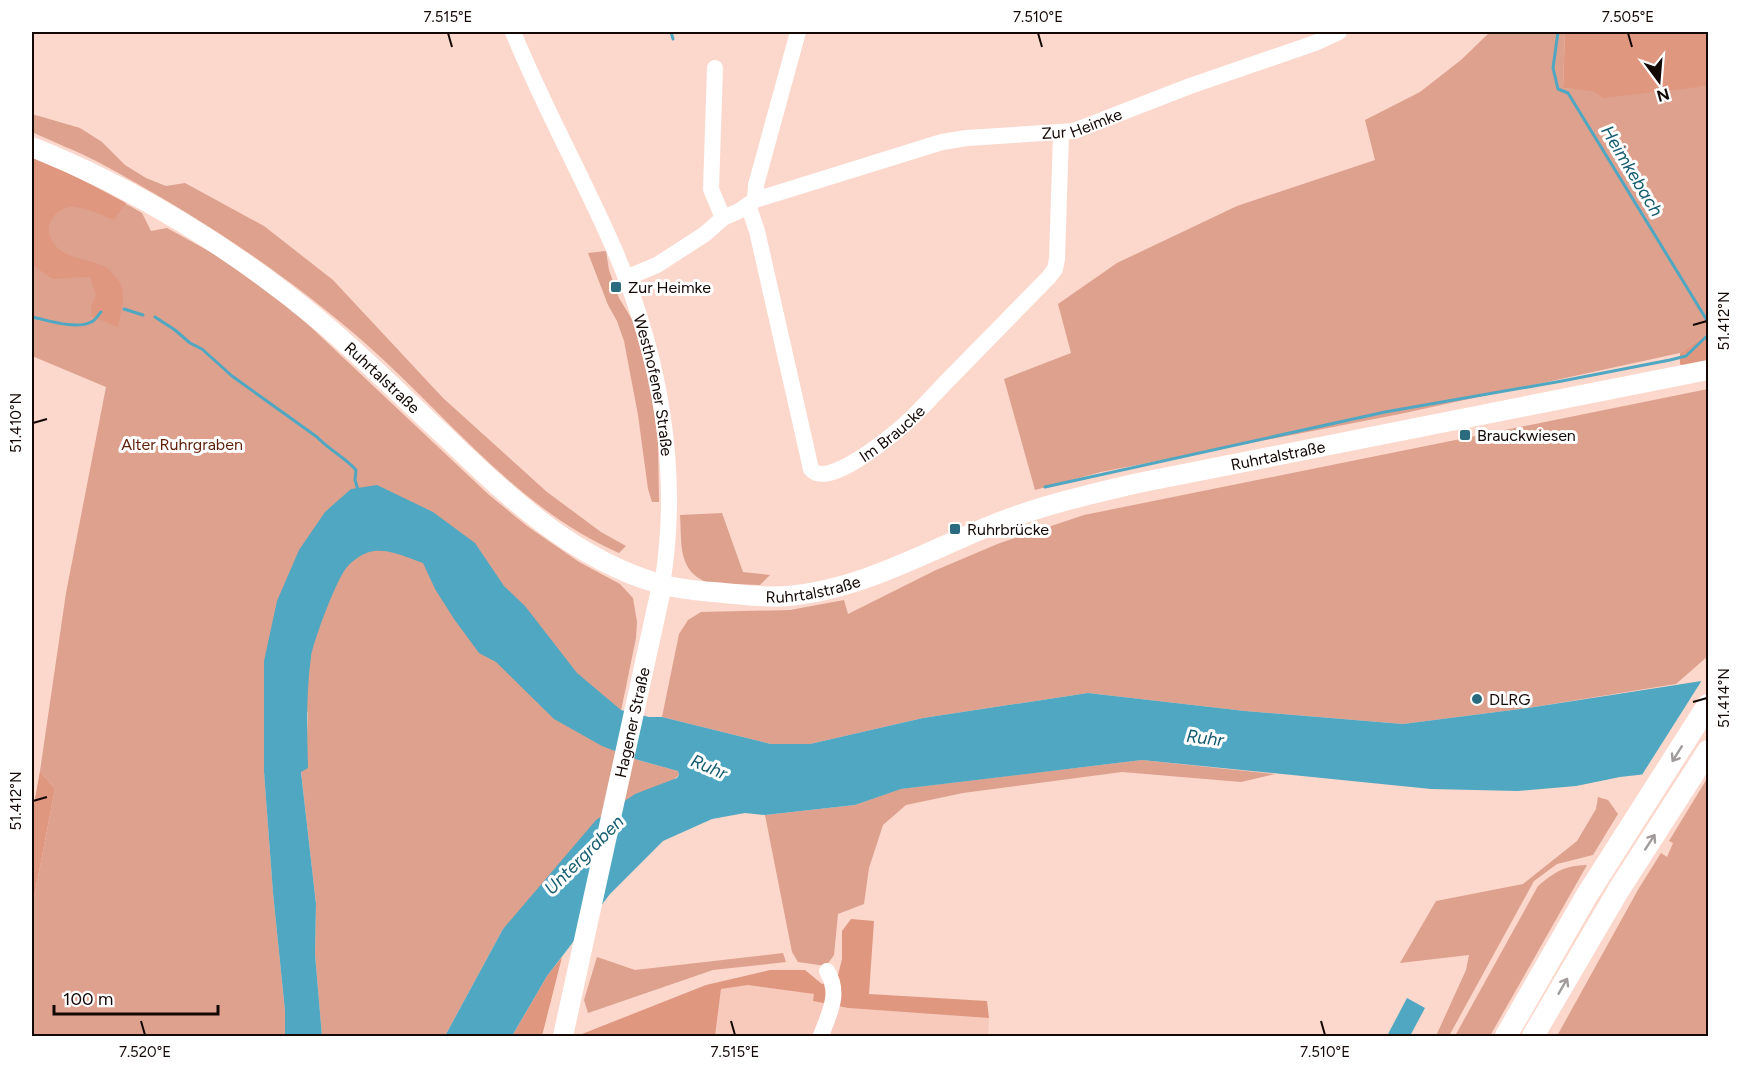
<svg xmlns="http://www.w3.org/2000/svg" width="1740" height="1068" font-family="Figtree,sans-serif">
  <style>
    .built { fill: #f7cabc }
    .green { fill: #dda18e }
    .forest { fill: #df9780 }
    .water { fill: #50a7c2 }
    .pier { fill: #fcd7cb }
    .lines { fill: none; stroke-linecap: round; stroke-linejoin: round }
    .stream { stroke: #50a7c2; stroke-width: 3 }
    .minor { stroke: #fff; stroke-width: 16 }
    .major { stroke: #fff; stroke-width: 20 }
    .highway { stroke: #fff; stroke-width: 22 }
    .oneway { stroke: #a19c9b }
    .ticks { fill: none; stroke: #140805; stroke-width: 2 }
    .poi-dot { fill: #2a6b7f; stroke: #fff; stroke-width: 2 }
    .labels { text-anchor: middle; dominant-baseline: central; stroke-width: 6; stroke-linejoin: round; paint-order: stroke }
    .street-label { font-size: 16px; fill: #140805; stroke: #fff }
    .poi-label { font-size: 16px; fill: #140805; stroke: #fff; text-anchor: start }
    .park-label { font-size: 16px; fill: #5f1f09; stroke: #fff }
    .water-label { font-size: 18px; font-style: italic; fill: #145c6f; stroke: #fff }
    .neatline { fill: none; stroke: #140805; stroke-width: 2 }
    .ticks-label { font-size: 15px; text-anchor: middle; fill: #140805 }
  </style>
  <rect width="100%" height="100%" fill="#fcd7cb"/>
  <polygon class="built" points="748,985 815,994 813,1001 848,1008 989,1018 988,1036 715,1036 721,989"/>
  <g class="green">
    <path d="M1490,32h75l-2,56c48,4 97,2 145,-2v247l-28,20 -280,61 -299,58 -66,18 -31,-111 67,-26 -13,-49 59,-41 120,-57 138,-46 -10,-40 55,-28 41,-32z"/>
    <path d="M32,114l48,14 22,14 23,23 21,13 20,8 19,-3 79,43 69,54 110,118 104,94 54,40 25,14 -7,7c-103,-45 -172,-138 -254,-210 -81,-71 -172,-130 -267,-181 -21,-11 -45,-20 -66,-30z"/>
    <polygon points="32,158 47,163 130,206 142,213 151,231 167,228 216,255 281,299 488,494 527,526 579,562 620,584 633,598 637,622 636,638 613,750 638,760 678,771 679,775 503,929 445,1036 322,1036 315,954 316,904 301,771 307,737 308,711 264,772 273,893 285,1011 285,1036 32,1036 32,908 55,789 40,771 66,593 106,387 32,356"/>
    <polygon points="606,251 609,270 619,298 633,321 651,388 658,442 659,502 652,502 648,489 638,415 624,341 617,321 608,305 588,253"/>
    <polygon points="1708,389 1708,656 1676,684 1528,708 1403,724 1245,711 1088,693 923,718 810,744 771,744 662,717 679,634 688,620 701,612 790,610 844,600 848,614 936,570 1000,543 1084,515"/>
    <path d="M722,513l21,59 27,3 -10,10 -51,-2c-32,-11 -27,-40 -29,-68z"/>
    <polygon points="1142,760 1275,774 1241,782 1122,772 963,793 906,805 883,825 869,868 864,904 838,914 834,955 826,966 798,962 792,952 765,815 855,805 900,789"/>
    <polygon points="1708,777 1708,1036 1557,1036 1639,888 1661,853 1667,857 1673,843 1669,841"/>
    <polygon points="1598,797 1608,800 1618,814 1593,855 1557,864 1534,881 1449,1036 1436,1036 1466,970 1469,955 1400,963 1436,901 1523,884 1577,841 1596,809"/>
    <path d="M1587,865l-97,171h-35l83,-150c18,-15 26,-20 49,-21z"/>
    <polygon points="783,953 786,962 713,970 588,1013 584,1000 597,957 635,970"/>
  </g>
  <g class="forest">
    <polygon points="1565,32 1708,32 1708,86 1603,98 1593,91 1563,88"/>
    <path d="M32,157l49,22 45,24 -12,17c-13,-5 -26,-12 -40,-13 -6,-1 -16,4 -20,9 -4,5 -6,11 -5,17 7,27 37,24 57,34 5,3 9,10 13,14 8,13 2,32 -1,46l-27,-11v-9l5,-12 -6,-18 -37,2 -21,-14z"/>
    <polygon points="1708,333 1708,361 1682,366 1680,364 1680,353"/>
    <polygon points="40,771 55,789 32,908 32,815"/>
    <polygon points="851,919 874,921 869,994 987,1001 989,1018 848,1008 813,1001 814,994 748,985 721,989 715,1036 582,1036 582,1034 706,985 770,970 805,970 822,984 837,979 842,959 842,931"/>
    <polygon points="562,957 542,1036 512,1036 547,976"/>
  </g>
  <g class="water">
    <path d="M377,485l56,27 42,31 29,43 21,20 52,67 44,37 28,7h13l109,27h39l113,-26 165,-25 157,18 158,13 125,-16 180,-28v87l-88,10 -44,9 -58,5 -87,-2 -289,-29 -241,29 -46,16 -90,10 -20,-2 -33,6 -49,22 -53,53 -63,82 -35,60h-67l58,-107 93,-109 39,-26 42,-16 2,-3 -1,-4 -40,-11 -36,-14 -48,-27 -58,-57 -17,-9 -25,-34 -19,-30 -12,-26c-14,-5 -33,-14 -49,-12 -10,1 -21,9 -27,16 -10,11 -34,75 -36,90 -5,36 -4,75 -3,111l-7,4 15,132 -1,50 7,82h-37v-25l-12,-118 -9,-121v-111l13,-60 22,-51 26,-38 26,-23z"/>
    <polygon points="1407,998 1425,1008 1410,1036 1387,1036"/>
  </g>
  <polygon class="pier" points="1704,677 1708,677 1708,770 1640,778"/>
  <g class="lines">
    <g class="stream">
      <polyline points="671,32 673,39"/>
      <polyline points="1558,32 1553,68 1558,89 1568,93 1708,322"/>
      <polyline points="124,309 143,315"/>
      <path d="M32,317c15,3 44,13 59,5 4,-1 7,-7 10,-10"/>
      <path d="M155,317l20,13 15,13 12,6 30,27 85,61c12,13 28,20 39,33l-1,10 3,10"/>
      <polyline points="1045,487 1385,412 1562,381 1670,360 1686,356 1708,335"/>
    </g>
    <g class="minor">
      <path id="s1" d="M513,32c30,74 70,145 102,219 45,105 66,220 47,334"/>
      <polyline points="715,68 711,189 723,218"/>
      <polyline points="755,200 756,185 798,32"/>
      <path id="s2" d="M748,205l9,26 54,238c16,21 79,-32 93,-44 17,-15 32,-33 48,-49 32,-33 65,-66 97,-99l6,-8 2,-10 4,-125"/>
      <path id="s3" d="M626,278l31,-13 48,-31 18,-16 16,-7 16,-11 187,-58 25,-4 107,-7 116,-45 125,-43 24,-11"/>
      <path d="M821,1036c8,-23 20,-42 6,-65"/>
    </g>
    <g class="major">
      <path id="s4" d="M32,147c103,41 203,103 288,174 44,37 85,78 127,117 62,60 128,122 213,146 21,6 43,7 64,9 21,2 42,5 63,3 75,-6 142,-46 210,-73 46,-18 94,-29 141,-40l570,-113"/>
      <path id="s5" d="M563,1036l99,-451"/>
    </g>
    <g class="highway">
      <polyline points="1506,1036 1587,895 1708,705"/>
      <polyline points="1533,1036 1618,891 1708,751"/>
    </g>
  </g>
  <defs><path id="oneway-shaft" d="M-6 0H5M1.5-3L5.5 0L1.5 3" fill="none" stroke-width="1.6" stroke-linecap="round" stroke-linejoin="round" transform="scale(1.5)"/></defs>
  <g class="oneway">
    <use href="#oneway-shaft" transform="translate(1677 754) rotate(122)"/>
    <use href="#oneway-shaft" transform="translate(1650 842) rotate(-57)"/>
    <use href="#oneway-shaft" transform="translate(1563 986) rotate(-60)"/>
  </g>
  <path class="ticks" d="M448,33l4,14M1038,33l4,14M1628,33l4,14M1693,325l14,-4M33,423l14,-4M1693,702l14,-4M33,801l14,-4M141,1021l4,14M731,1021l4,14M1321,1021l4,14"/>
  <g class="poi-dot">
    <rect x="610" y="281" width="12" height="12" rx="3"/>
    <rect x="1459" y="429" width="12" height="12" rx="3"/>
    <rect x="949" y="523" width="12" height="12" rx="3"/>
    <circle cx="1477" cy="699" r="6"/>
  </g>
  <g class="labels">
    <g class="street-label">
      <text stroke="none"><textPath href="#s3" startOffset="489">Zur Heimke</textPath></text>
      <text stroke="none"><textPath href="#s4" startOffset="422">Ruhrtalstraße</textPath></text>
      <text stroke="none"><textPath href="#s1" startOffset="382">Westhofener Straße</textPath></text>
      <text stroke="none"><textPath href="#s2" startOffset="366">Im Braucke</textPath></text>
      <text stroke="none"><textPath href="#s4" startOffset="1412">Ruhrtalstraße</textPath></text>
      <text stroke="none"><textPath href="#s4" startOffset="926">Ruhrtalstraße</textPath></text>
      <text stroke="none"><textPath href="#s5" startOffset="321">Hagener Straße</textPath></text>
    </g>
    <g class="poi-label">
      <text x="628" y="287">Zur Heimke</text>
      <text x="1477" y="435">Brauckwiesen</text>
      <text x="967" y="529">Ruhrbrücke</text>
      <text x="1489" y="699">DLRG</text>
    </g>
    <g class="park-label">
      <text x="182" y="444">Alter Ruhrgraben</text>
    </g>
    <g class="water-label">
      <text transform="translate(1632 171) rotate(59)">Heimkebach</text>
      <text transform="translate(1205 738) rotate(7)">Ruhr</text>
      <text transform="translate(709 767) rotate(23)">Ruhr</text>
      <text transform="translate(584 855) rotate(-45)">Untergraben</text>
    </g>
  </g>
  <rect width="1740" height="1068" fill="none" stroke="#ffffff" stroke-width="66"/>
  <g transform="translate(1659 81) rotate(164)" stroke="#ffffff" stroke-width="4.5" paint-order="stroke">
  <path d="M0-4.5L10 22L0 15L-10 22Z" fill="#140805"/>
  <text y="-9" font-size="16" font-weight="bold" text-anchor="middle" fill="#140805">N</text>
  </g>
  <path d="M54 1005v9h164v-9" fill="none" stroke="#140805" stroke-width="3"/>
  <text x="63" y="1005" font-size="18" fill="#140805" stroke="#ffffff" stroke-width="4.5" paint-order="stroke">100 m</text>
  <rect x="33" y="33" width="1674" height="1002" class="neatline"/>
  <g class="ticks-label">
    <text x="448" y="22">7.515°E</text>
    <text x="1038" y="22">7.510°E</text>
    <text x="1628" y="22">7.505°E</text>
    <text transform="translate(1724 321) rotate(-90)" y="5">51.412°N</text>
    <text transform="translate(16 423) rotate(-90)" y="5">51.410°N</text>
    <text transform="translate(1724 698) rotate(-90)" y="5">51.414°N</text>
    <text transform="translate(16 801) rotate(-90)" y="5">51.412°N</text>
    <text x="145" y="1057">7.520°E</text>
    <text x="735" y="1057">7.515°E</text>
    <text x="1325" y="1057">7.510°E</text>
  </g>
</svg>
